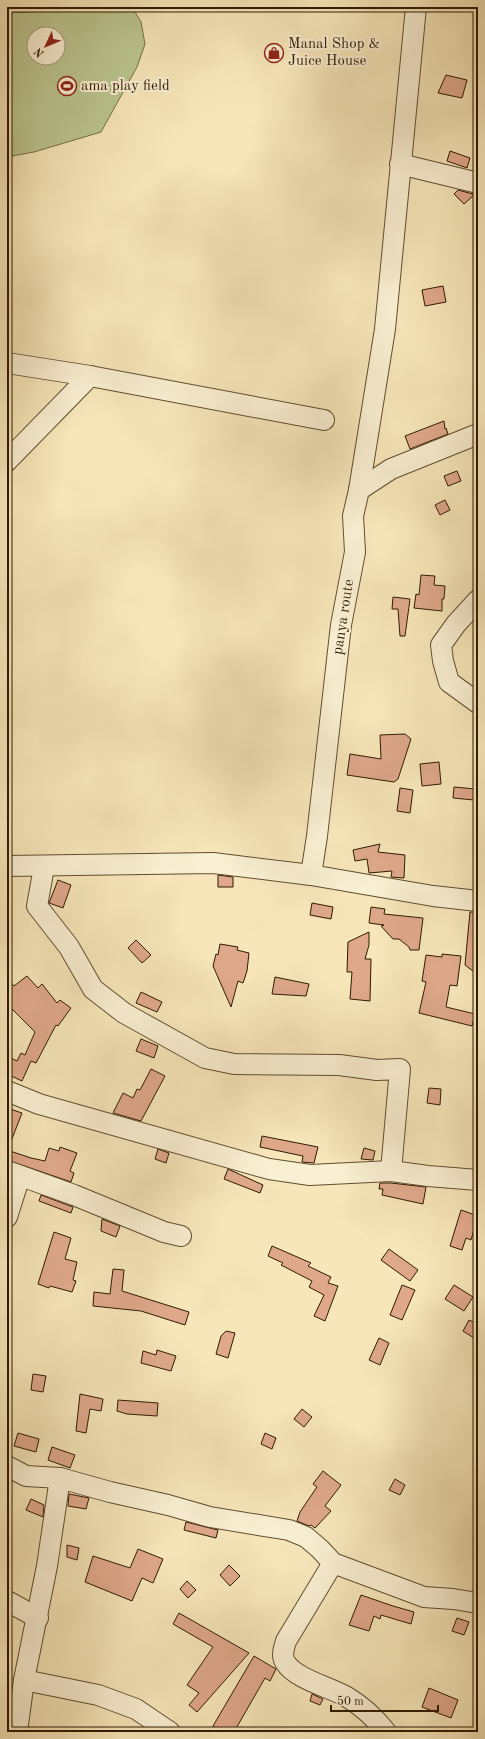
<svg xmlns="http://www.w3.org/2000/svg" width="485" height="1739" font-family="'Old Standard TT',serif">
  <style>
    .green { fill: #bbc590; stroke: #757048; fill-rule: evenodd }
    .building { fill: #dfa88b; stroke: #2f1a00 }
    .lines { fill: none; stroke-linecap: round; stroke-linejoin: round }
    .minor-casing { stroke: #614d2e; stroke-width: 22 }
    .minor { stroke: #f9efd2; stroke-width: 20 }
    .labels { text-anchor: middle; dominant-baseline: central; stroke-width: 4; stroke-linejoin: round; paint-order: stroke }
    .poi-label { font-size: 15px; fill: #2f1a00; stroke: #f9efd2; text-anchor: start }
    .street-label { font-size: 15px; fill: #2f1a00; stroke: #f9efd2 }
  </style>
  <rect width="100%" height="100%" fill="#f6e6b9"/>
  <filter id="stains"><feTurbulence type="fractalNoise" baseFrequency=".005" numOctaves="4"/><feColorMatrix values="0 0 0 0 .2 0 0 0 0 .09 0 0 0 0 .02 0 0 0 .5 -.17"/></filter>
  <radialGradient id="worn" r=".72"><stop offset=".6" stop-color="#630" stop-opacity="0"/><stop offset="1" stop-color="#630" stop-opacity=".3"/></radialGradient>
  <path class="green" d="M50,7h82l9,15 4,22 -8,23 -36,65 -67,20 -27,5v-144l26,-1zM34,34h24v24h-24z"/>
  <g class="building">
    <polygon points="446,75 467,80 462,98 438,93"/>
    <polygon points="450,151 470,158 467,168 447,161"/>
    <polygon points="458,190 473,194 474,195 464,204 454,194"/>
    <polygon points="443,286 446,302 425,306 422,290"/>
    <polygon points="444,421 445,429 446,428 448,434 410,449 405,436"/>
    <polygon points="457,471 461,481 448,486 444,476"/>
    <polygon points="445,500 450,510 440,515 435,505"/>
    <polygon points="421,575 435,576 434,585 445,586 444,599 442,599 442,611 414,608 416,594 419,595"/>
    <polygon points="393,597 410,599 405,636 400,636 398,609 392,609"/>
    <polygon points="405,734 411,739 398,779 394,782 347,775 350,754 381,759 380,735"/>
    <polygon points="439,762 441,784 422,786 420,764"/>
    <polygon points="454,787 475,789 474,800 453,798"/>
    <polygon points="400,788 413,790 410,813 397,811"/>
    <polygon points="380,844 378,852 405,855 404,878 391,877 392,871 369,873 367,859 355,861 353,850"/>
    <polygon points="218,875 233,877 233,887 218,887"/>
    <polygon points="58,880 71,885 63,908 49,903"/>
    <polygon points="312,903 333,907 331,919 310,915"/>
    <polygon points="371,907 385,909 384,914 423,918 419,950 410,950 409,947 399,939 393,939 381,926 384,925 369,923"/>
    <polygon points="470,912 478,912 478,975 465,965"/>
    <polygon points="369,932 369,945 365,959 371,959 370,1001 350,999 352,972 347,972 348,942"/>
    <polygon points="136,940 151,955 142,963 128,948"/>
    <polygon points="220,944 238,947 237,950 249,953 247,971 243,983 238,981 231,1007 213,966 216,954 218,955"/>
    <polygon points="442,954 461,956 457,986 450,985 446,1007 475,1014 472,1026 419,1013 426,982 422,981 426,955 442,957"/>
    <polygon points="27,976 38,988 42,984 57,1003 60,1000 71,1008 58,1026 56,1025 36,1063 31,1061 22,1081 7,1074 7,1056 17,1061 21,1053 25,1055 35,1032 7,1004 7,978 14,986"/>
    <polygon points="275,977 309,984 306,996 272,994"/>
    <polygon points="141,992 162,1002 157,1012 136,1003"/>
    <polygon points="141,1039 158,1046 154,1058 136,1051"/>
    <polygon points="151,1069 165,1076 141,1121 113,1113 123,1093 133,1098 137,1089 140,1090"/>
    <polygon points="429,1088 441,1089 440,1105 427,1103"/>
    <polygon points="7,1108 22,1113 8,1149 7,1149"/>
    <polygon points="262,1136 318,1147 314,1163 302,1162 303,1156 260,1147"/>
    <polygon points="60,1147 77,1153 70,1171 74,1173 71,1182 7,1160 7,1150 31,1158 45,1161 49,1148 59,1151"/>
    <polygon points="364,1148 375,1151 373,1160 361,1159"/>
    <polygon points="158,1149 169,1153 166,1163 155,1159"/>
    <polygon points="228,1169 263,1185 260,1193 224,1179"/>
    <polygon points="380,1183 391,1183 426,1187 423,1204 382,1195 383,1189 379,1189"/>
    <polygon points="41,1195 73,1207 71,1213 39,1201"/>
    <polygon points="461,1210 478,1216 471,1240 466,1238 462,1250 450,1246"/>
    <polygon points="102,1219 120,1226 116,1237 101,1231"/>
    <polygon points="54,1232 71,1238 65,1259 77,1262 73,1280 76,1281 72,1292 50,1286 49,1288 38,1284"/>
    <polygon points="272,1246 311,1263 308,1266 331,1277 328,1283 338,1286 325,1321 314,1316 324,1295 309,1287 312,1281 281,1265 283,1263 268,1256"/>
    <polygon points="389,1249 418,1270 410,1281 381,1260"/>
    <polygon points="113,1269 124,1270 122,1291 189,1312 185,1325 141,1311 93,1306 94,1292 110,1294"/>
    <polygon points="402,1285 415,1290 402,1320 390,1315"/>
    <polygon points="454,1285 473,1297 464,1311 445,1299"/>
    <polygon points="469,1320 478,1324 478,1331 474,1338 463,1331"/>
    <polygon points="226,1331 235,1333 228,1358 216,1354 221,1336"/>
    <polygon points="379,1338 389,1343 380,1365 369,1360"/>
    <polygon points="157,1350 176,1356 171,1371 141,1363 143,1351 156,1355"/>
    <polygon points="33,1374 46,1376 43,1392 31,1390"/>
    <polygon points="80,1394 103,1399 101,1411 90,1409 86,1433 76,1431"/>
    <polygon points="118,1400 158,1403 157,1416 127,1414 117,1411"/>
    <polygon points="302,1409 312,1417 304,1427 294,1419"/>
    <polygon points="18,1433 39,1439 36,1452 14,1446"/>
    <polygon points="265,1433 276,1438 272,1449 261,1444"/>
    <polygon points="52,1447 75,1455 70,1468 48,1460"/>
    <polygon points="323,1471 341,1485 325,1506 331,1511 315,1528 311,1525 309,1526 297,1521 300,1512 317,1487 313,1484"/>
    <polygon points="395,1479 405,1485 400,1495 389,1490"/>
    <polygon points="69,1494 89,1498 86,1509 68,1506"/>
    <polygon points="31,1499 44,1505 43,1517 26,1510"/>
    <polygon points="186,1522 218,1530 216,1538 184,1530"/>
    <polygon points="67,1545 79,1548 77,1560 67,1557"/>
    <polygon points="138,1549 163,1559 153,1583 142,1578 132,1601 85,1582 93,1556 130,1568"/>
    <polygon points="229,1565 240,1576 230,1586 220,1575"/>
    <polygon points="187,1581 196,1590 188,1598 180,1589"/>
    <polygon points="361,1595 393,1606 414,1612 411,1624 381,1615 380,1619 374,1616 369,1631 349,1625"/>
    <polygon points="179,1613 249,1653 197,1712 189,1705 199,1693 187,1685 213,1647 173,1624"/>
    <polygon points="457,1618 469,1622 464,1635 452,1631"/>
    <polygon points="254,1656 276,1669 270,1681 265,1678 234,1732 223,1732 213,1726"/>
    <polygon points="429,1688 458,1700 451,1718 422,1707"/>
    <polygon points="312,1694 323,1699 320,1705 310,1701"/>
  </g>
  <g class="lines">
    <g class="minor-casing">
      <g id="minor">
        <polyline points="400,164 478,183"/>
        <polyline points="7,363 90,376 324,420"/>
        <polyline points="7,461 90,376"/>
        <polyline points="359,490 385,329 416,7"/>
        <polyline points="478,600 456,624 441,645 443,661 449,682 478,703"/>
        <polyline points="7,866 213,863 311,875 433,896 478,901"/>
        <polyline points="44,867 37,906 69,947 93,989 124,1013 205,1058 234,1064 339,1065 377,1070 400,1069 391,1171"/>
        <polyline points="311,875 317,836 341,625 355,552 353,516 359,490 391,469 478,434"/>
        <polyline points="7,1091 39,1104 269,1169 310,1175 391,1171 428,1176 478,1180"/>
        <polyline points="7,1171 74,1195 164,1232 181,1236"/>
        <polyline points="7,1217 20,1176"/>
        <polyline points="7,1466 26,1476 60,1478 110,1492 168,1505 210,1517 289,1530 306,1537 320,1549 333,1563 424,1597 453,1599 478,1603"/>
        <path d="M333,1563l-47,78c-2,7 -5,14 -1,21 10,17 45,25 62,35 15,9 28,21 39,35"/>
        <polyline points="7,1601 38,1618"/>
        <polyline points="24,1680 98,1695 136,1709 170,1732"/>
        <polyline points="17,1732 24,1680 47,1566 60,1478"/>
      </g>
    </g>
    <use href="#minor" class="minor"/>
  </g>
  <defs>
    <g id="shop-ring" transform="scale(1)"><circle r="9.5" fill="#f9efd2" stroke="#8f2418" stroke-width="1.5"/><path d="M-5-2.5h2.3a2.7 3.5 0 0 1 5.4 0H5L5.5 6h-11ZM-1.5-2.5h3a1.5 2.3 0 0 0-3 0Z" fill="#8f2418"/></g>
    <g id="stadium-ring" transform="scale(1)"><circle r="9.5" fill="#f9efd2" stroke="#8f2418" stroke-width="1.5"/><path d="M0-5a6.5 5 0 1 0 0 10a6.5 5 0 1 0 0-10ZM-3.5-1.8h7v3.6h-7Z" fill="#8f2418"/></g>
  </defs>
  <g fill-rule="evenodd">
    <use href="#shop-ring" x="274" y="53"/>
    <use href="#stadium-ring" x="67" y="86"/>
  </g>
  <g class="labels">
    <g class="poi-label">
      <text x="288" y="44">Manal Shop &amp;<tspan x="288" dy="17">Juice House</tspan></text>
      <text x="81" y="86">ama play field</text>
    </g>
    <g class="street-label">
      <text transform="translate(344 617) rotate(-81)">panya route</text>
    </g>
  </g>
  <rect width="485" height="1739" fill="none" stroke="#f6e6b9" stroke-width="24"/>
  <rect x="8" y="8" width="469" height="1723" fill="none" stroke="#2f1a00" stroke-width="2"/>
  <rect x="12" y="12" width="461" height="1715" fill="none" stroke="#2f1a00"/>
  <g transform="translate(46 46) rotate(226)"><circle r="19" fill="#f9efd2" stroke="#a89a7e"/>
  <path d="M0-3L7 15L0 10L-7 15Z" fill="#8f2418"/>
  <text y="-6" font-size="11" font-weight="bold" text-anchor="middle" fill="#2f1a00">N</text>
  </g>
  <path d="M331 1705v6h107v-6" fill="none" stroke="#2f1a00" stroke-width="2"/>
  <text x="337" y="1705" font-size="12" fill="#2f1a00" stroke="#f9efd2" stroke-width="3" paint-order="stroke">50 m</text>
  <rect width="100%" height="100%" filter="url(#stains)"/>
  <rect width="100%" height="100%" fill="url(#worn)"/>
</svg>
